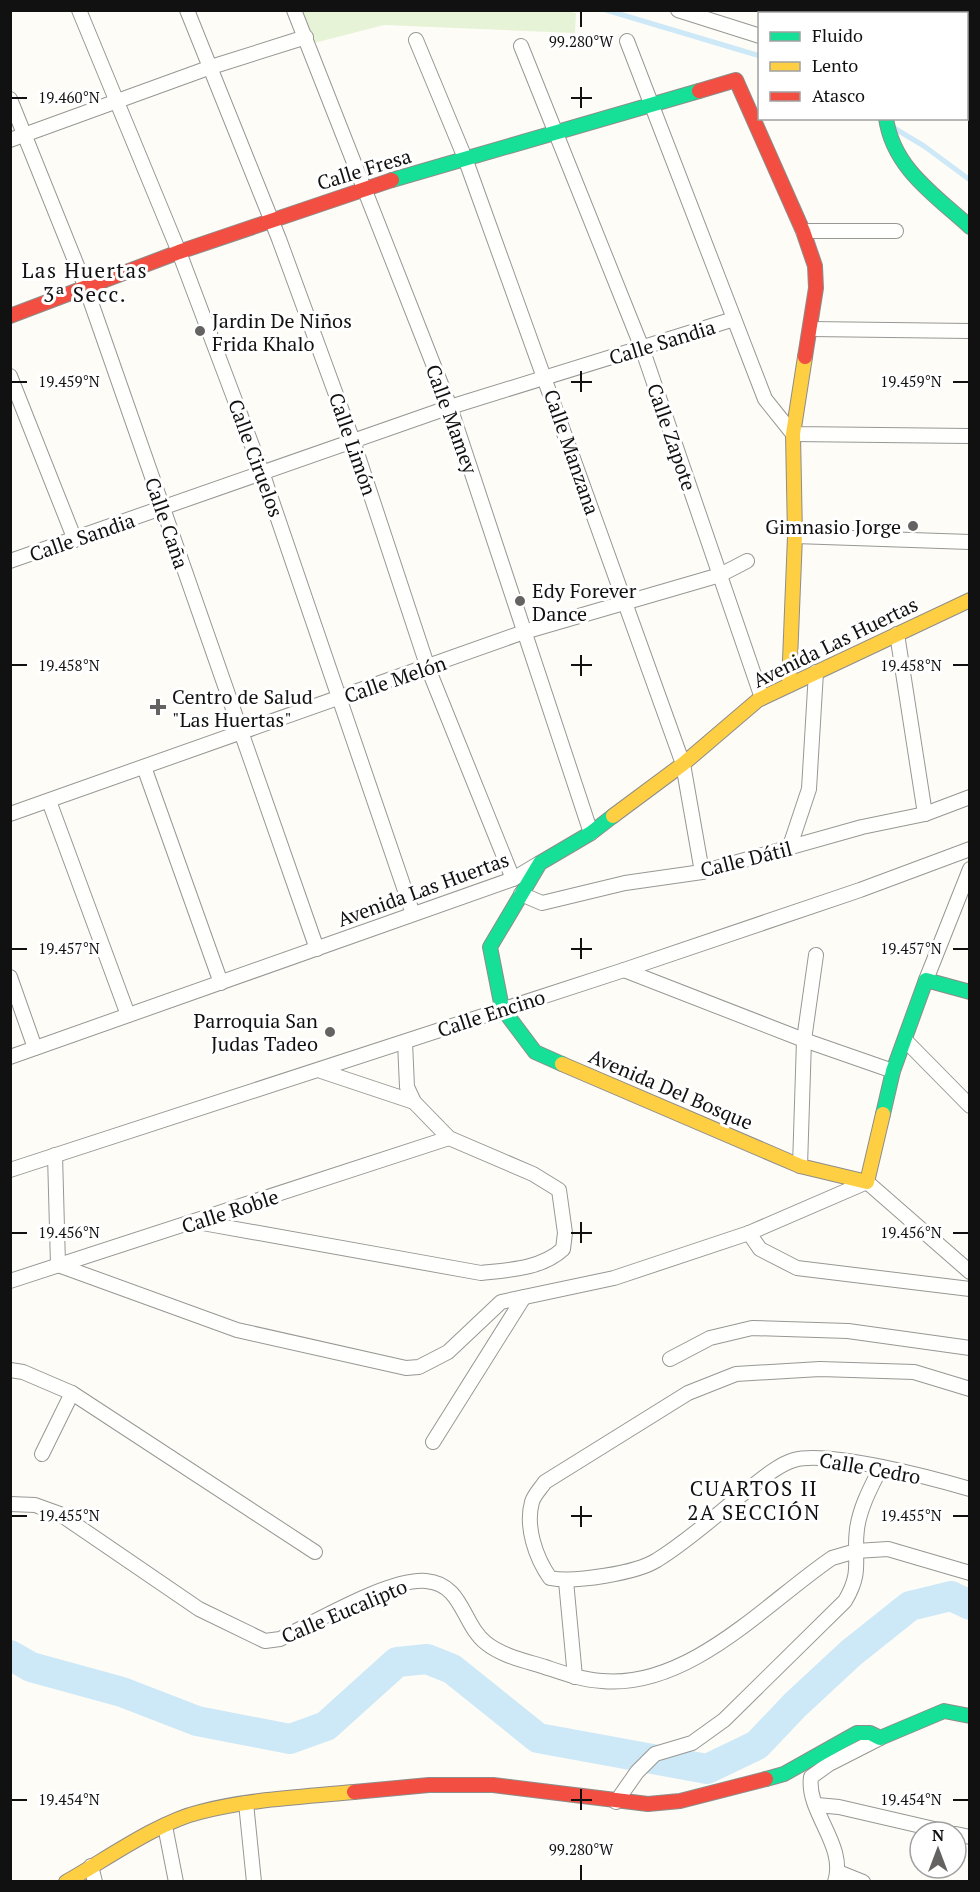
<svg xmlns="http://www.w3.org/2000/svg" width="980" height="1892" font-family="'PT Serif',serif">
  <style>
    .green { fill: #e7f3d7 }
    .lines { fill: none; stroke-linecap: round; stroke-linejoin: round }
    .stream { stroke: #cde8f7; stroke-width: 5 }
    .river { stroke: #cde8f7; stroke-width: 30 }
    .street-casing { stroke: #979795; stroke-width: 16 }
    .fast-casing { stroke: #8e8d8b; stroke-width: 16 }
    .slow-casing { stroke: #8e8d8b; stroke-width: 16 }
    .jam-casing { stroke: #8e8d8b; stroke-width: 16 }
    .street { stroke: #fffffe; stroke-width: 14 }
    .fast { stroke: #16e098; stroke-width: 14 }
    .slow { stroke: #ffcf43; stroke-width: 14 }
    .jam { stroke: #f24e42; stroke-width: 14 }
    .ticks { fill: none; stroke: #111; stroke-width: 2 }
    .poi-dot { fill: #646362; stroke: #fff; stroke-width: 2 }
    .labels { text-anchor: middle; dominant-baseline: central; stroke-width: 6; stroke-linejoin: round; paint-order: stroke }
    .street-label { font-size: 20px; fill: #111; stroke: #fff }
    .poi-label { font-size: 20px; fill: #111; stroke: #fff; text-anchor: start }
    .neighbourhood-label { font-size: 21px; letter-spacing: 1.5px; fill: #111; stroke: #fff }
    .ticks-label { font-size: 15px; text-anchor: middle; fill: #111; stroke: #fff; stroke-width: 6; stroke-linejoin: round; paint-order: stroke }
  </style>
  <rect width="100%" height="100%" fill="#fdfcf7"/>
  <polygon class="green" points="299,11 565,11 576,13 575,33 384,25 314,43"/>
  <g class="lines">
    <g class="stream">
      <polyline points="606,10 760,56"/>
      <polyline points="894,128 924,146 970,180"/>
    </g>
    <polyline class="river" points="10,1655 31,1667 122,1692 197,1721 290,1739 326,1726 397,1662 427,1659 452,1669 538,1738 707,1769 757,1745 795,1705 851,1653 910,1606 951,1596 970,1605"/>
    <g class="street-casing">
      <g id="street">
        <polyline points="79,10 179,252 262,472 413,914"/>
        <polyline points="187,10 279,239 353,441 428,668 513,879"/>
        <polyline points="294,10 450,407 591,833"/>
        <polyline points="678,10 760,36"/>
        <polyline points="773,14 773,10"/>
        <polyline points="851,14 852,10"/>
        <polyline points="416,40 465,158 683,764 702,872"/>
        <polyline points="627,41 765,399 793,434 970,436"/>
        <polyline points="521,46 642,348 762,698"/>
        <polyline points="10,99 86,288 317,949"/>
        <polyline points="10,140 211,67 306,37"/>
        <polyline points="803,231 896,231"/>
        <polyline points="810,329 970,331"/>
        <polyline points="10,376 75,540"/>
        <polyline points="795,536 970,542"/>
        <polyline points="10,561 450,407 734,319"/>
        <polyline points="897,634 925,814"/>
        <polyline points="144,767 221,983"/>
        <polyline points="49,801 128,1015"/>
        <polyline points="10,814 524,632 720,575 747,561"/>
        <polyline points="789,849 809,789 816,672"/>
        <polyline points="521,894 542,903 625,883 702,872 862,827 925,814 970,797"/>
        <polyline points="624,970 804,1040 893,1071"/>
        <polyline points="10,977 35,1048"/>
        <polyline points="926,980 970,869"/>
        <polyline points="905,1040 970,1106"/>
        <polyline points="10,1057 513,879 538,864"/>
        <polyline points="321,1071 414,1102"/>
        <polyline points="55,1155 58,1265 237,1330 406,1368 419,1367 448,1352 501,1302 614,1278 749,1233 867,1182 970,1272"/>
        <polyline points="800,1166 804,1040 816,955"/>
        <polyline points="10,1170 624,970 860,890 970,849"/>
        <path d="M197,1222l284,51c28,-3 60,-4 82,-24l2,-16 -6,-43 -26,-16 -84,-36 -35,-36 -7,-15 -2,-45"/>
        <polyline points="749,1233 760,1249 797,1268 970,1289"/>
        <polyline points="10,1281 449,1138"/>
        <polyline points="670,1359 710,1338 752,1328 848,1331 970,1348"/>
        <polyline points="10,1370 23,1372 72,1393 315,1552"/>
        <path d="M970,1389l-56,-17 -94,-3 -84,5 -48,19 -143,89c-4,6 -11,13 -13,20 -7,25 4,56 18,76 24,5 87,-5 107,-18 31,-19 59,-45 87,-67 14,-11 33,-28 50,-33 34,-10 138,18 176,29"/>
        <polyline points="433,1442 524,1297"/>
        <polyline points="42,1454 72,1393"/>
        <path d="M10,1504l25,1 25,9 139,95 66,32 15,-2c36,-17 109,-61 146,-58 37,3 36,43 60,62 16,13 40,18 59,24 18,6 37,13 57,14 87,8 164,-78 230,-123l24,-7 32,-2 82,24"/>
        <polyline points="566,1581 575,1677"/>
        <path d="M616,1802l21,-30 18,-18 37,-11 32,-23 121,-119c18,-30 8,-41 12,-72 3,-22 14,-42 24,-62"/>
        <polyline points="246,1803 254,1882"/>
        <polyline points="817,1805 839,1807 947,1832"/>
        <polyline points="165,1826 176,1882"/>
        <polyline points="956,1834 970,1837"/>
        <polyline points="91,1866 95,1882"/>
        <polyline points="838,1872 863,1882"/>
        <path d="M835,1882c12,-37 -29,-70 -24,-105l18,-13 51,-26"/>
      </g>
    </g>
    <g class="fast-casing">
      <g id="fast">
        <path d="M886,118c7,50 49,77 84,109"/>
        <polyline points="392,180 699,91"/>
        <polyline points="562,1064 535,1052 502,1008 490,947 540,863 591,833 613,816"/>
        <polyline points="883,1114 893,1071 926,980 970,992"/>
        <polyline points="766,1779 784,1774 857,1733 870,1733 880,1738 944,1711 970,1716"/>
      </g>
    </g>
    <g class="slow-casing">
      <g id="slow">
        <polyline points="966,64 970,62"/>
        <polyline points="789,685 795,536 793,434 805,357"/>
        <polyline points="613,816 683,764 758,700 970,600"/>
        <polyline points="562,1064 800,1166 867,1182 883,1114"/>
        <path d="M66,1882c39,-22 92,-60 134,-70 50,-13 103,-15 154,-20"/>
      </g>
    </g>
    <g class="jam-casing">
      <g id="jam">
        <polyline points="699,91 736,80 803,231 815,266 816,288 805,357"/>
        <polyline points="10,316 179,252 392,180"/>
        <polyline points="354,1792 429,1785 493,1785 648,1804 680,1801 766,1779"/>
      </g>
    </g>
    <use href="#street" class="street"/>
    <use href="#fast" class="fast"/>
    <use href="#slow" class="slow"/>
    <use href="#jam" class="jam"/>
  </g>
  <path class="ticks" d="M581,12v15M581,87v21M12,98h15M571,98h21M581,371v21M12,382h15M571,382h21M953,382h15M581,655v21M12,665h15M571,665h21M953,665h15M581,938v21M12,949h15M571,949h21M953,949h15M581,1222v21M12,1233h15M571,1233h21M953,1233h15M581,1506v21M12,1516h15M571,1516h21M953,1516h15M581,1789v21M12,1800h15M571,1800h21M953,1800h15M581,1865v15"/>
  <g class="poi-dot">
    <circle cx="200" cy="331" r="6"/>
    <circle cx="913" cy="526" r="6"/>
    <circle cx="520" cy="601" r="6"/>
    <path d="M155 698h6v6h6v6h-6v6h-6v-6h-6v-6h6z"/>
    <circle cx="330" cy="1032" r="6"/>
  </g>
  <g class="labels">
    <g class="street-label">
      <text transform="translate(364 169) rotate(-17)">Calle Fresa</text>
      <text transform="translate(662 342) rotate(-17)">Calle Sandia</text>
      <text transform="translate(452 419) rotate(70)">Calle Mamey</text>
      <text transform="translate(672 437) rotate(71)">Calle Zapote</text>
      <text transform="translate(353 444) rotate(71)">Calle Limón</text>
      <text transform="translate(572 452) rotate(71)">Calle Manzana</text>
      <text transform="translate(256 458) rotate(70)">Calle Ciruelos</text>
      <text transform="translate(167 523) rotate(71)">Calle Caña</text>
      <text transform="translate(82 537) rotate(-19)">Calle Sandia</text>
      <text transform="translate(835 642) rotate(-26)">Avenida Las Huertas</text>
      <text transform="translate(395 679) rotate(-19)">Calle Melón</text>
      <text transform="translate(746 859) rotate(-14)">Calle Dátil</text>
      <text transform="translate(423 889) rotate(-20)">Avenida Las Huertas</text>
      <text transform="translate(491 1013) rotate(-18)">Calle Encino</text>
      <text transform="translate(671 1089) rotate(23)">Avenida Del Bosque</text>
      <text transform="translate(230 1211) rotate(-18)">Calle Roble</text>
      <text transform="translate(870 1468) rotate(10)">Calle Cedro</text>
      <text transform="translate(344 1611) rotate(-23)">Calle Eucalipto</text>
    </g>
    <g class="poi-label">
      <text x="212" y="320">Jardin De Niños<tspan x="212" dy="23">Frida Khalo</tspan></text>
      <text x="901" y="526" text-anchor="end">Gimnasio Jorge</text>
      <text x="532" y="590">Edy Forever<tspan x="532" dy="23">Dance</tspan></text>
      <text x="172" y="696">Centro de Salud<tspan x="172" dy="23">"Las Huertas"</tspan></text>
      <text x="318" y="1020" text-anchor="end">Parroquia San<tspan x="318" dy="23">Judas Tadeo</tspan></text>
    </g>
    <g class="neighbourhood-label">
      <text x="85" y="270">Las Huertas<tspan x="85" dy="24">3ª Secc.</tspan></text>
      <text x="754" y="1488">CUARTOS II<tspan x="754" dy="24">2A SECCIÓN</tspan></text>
    </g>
  </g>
  <g class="ticks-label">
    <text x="581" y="47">99.280°W</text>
    <text x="69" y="103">19.460°N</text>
    <text x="69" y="387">19.459°N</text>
    <text x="911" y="387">19.459°N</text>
    <text x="69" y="671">19.458°N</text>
    <text x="911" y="671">19.458°N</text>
    <text x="69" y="954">19.457°N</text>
    <text x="911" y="954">19.457°N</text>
    <text x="69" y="1238">19.456°N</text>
    <text x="911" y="1238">19.456°N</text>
    <text x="69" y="1521">19.455°N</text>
    <text x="911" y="1521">19.455°N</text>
    <text x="69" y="1805">19.454°N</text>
    <text x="911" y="1805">19.454°N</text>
    <text x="581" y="1855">99.280°W</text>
  </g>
  <rect width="980" height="1892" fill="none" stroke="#111111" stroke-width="24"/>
  <rect x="758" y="12" width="210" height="108" fill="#ffffff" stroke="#a0a0a0" stroke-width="1.5"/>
  <rect x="770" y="32" width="30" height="9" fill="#16e098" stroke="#a0a0a0" stroke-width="1.5"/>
  <text x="812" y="42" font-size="18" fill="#111111">Fluido</text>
  <rect x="770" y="62" width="30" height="9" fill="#ffcf43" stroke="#a0a0a0" stroke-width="1.5"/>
  <text x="812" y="72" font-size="18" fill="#111111">Lento</text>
  <rect x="770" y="92" width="30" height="9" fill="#f24e42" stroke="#a0a0a0" stroke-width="1.5"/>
  <text x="812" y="102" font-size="18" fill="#111111">Atasco</text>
  <g transform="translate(938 1850)"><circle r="28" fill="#ffffff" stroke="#a0a0a0" stroke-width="1.5"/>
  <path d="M0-4.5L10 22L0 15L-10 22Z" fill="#646362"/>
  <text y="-9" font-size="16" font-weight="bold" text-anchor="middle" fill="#111111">N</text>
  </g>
</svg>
